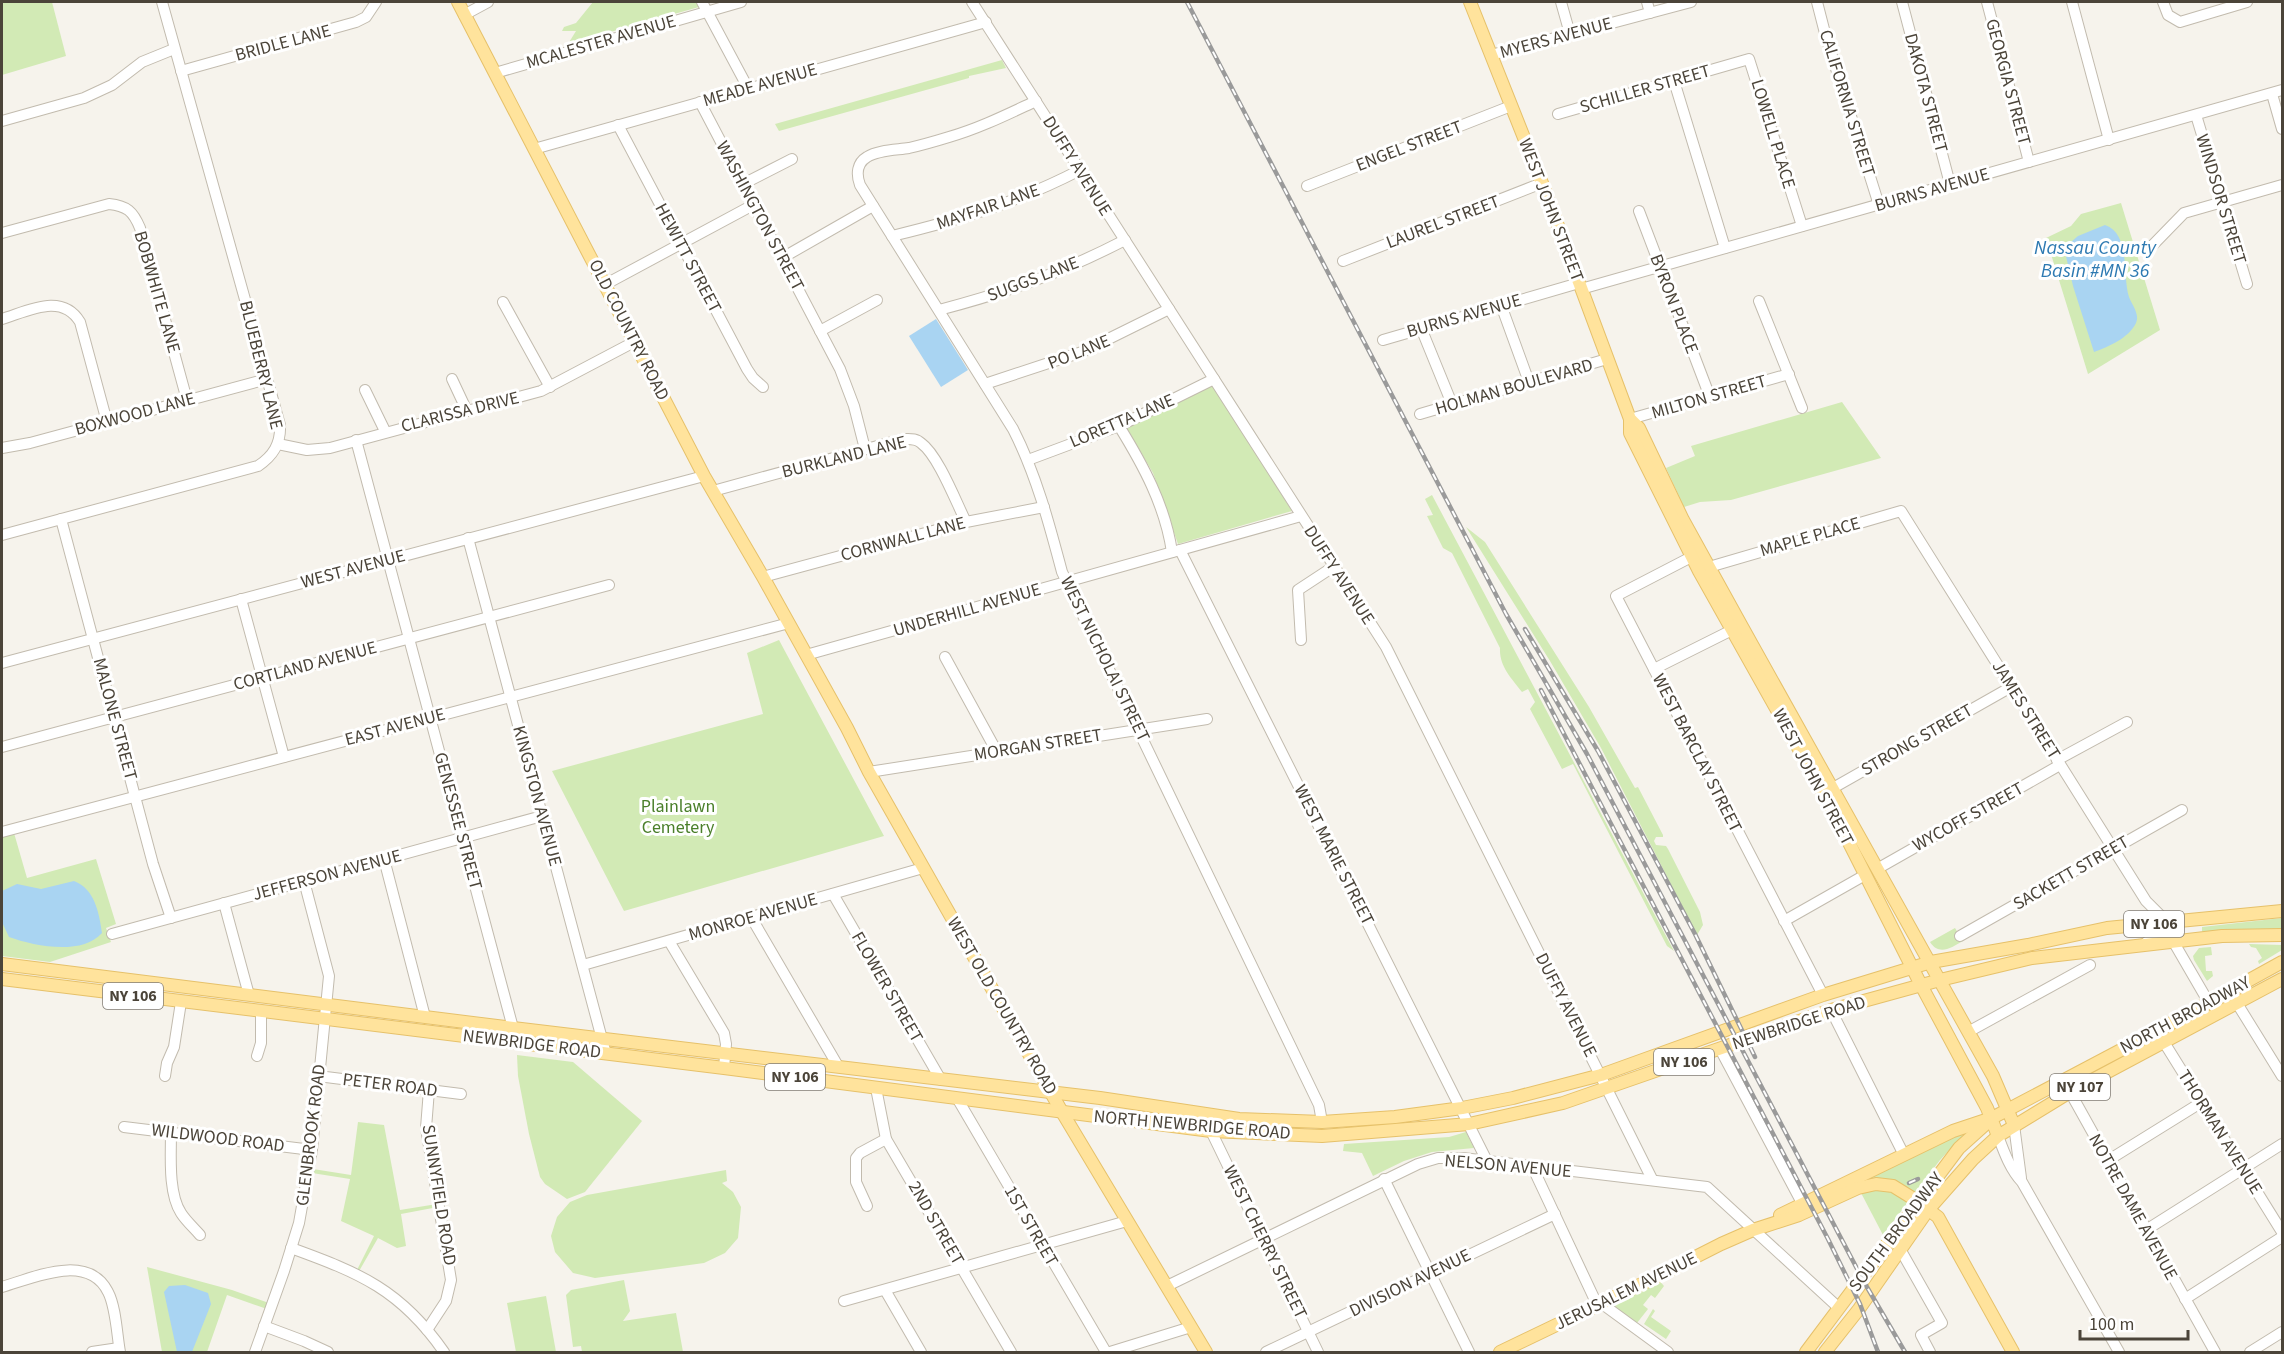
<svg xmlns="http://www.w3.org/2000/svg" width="2284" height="1354" font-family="'Source Sans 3',sans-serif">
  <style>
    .green { fill: #d2eab5 }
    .water { fill: #a9d4f2 }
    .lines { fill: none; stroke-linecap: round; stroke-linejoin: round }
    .minor-casing { stroke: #c2bbae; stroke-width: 12 }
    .major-casing { stroke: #e6c16a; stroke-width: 14 }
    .minor { stroke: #fff; stroke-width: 10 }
    .major { stroke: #ffe39c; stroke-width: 12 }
    .rail-casing { stroke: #9a9a9a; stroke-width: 4.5 }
    .rail { stroke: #fff; stroke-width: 2; stroke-dasharray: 7; stroke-linecap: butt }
    .labels { text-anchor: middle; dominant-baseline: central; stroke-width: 6; stroke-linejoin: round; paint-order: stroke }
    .shield { fill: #fff; stroke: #817c74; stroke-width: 1.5 }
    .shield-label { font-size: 16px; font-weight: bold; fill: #4b4439 }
    .street-label { font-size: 18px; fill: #4b4439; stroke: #fff }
    .park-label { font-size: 18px; fill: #4a7f2a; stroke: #fff }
    .water-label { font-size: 20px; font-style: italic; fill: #2e7ab2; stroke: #fff }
  </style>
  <rect width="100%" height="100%" fill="#f6f3ec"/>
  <g class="green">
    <polygon points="2,2 52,2 66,56 2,75"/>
    <polygon points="593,2 697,2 699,7 568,44 576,31 562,31 564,27 576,23"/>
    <polygon points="1002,60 1006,68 969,76 969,78 779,131 775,124"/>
    <polygon points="2121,203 2160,330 2088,374 2046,238 2071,226 2081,214"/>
    <polygon points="1212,384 1292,511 1178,544 1153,473 1126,427"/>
    <polygon points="1842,402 1881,458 1731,500 1700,502 1684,507 1666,468 1695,456 1691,446"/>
    <path d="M1432,495l242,456 -7,-5 -94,-182 -11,5 -32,-60 5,-7 -7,-13 -6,3c-11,-14 -23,-26 -22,-44l-48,-95 -9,-5 -16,-32 6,-1 -8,-16z"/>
    <polygon points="1466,527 1485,542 1589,707 1635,788 1638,787 1663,835 1663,837 1656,837 1654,841 1656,845 1666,846 1668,849 1700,912 1703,925 1697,935 1601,748 1550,661"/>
    <polygon points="779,640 884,836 624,911 552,771 763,714 747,653"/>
    <polygon points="14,833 27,878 96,859 116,924 106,928 111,942 50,962 2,956 2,836"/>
    <polygon points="2282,918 2282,930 2204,933 2202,931 2202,927"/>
    <path d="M1955,928l8,13c-12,7 -24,15 -33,1z"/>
    <polygon points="2249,944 2282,945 2282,950 2259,964 2258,961 2262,958 2256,948 2251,947"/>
    <polygon points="2211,947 2212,955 2205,956 2206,971 2212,971 2213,976 2207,981 2194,960 2193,956 2199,948"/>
    <polygon points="517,1055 573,1062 642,1121 585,1192 567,1199 545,1184 540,1177 529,1134 518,1076"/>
    <polygon points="358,1122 384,1125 400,1210 437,1204 438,1207 401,1214 406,1246 397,1248 378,1238 358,1273 356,1272 374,1236 341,1221 350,1179 312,1173 313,1169 351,1175"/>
    <polygon points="1979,1124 1952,1147 1940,1160 1883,1235 1860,1191 1860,1178"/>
    <polygon points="1466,1132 1474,1148 1432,1152 1404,1161 1373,1176 1362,1153 1343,1151 1344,1144 1449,1137"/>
    <polygon points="726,1170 727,1181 722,1183 733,1192 741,1207 738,1238 725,1253 704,1263 595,1278 573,1273 555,1252 551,1236 557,1217 570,1202 587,1195"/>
    <polygon points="147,1267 232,1290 269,1303 267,1309 227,1295 207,1352 162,1352"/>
    <polygon points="1656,1277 1664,1286 1655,1298 1651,1295 1643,1305 1648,1309 1633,1328 1602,1304"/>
    <polygon points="624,1280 630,1311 623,1321 676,1313 683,1352 582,1352 581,1346 573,1347 566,1295 571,1290"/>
    <polygon points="546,1296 556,1352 516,1352 507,1303"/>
    <polygon points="1653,1309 1655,1311 1651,1317 1671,1331 1666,1339 1644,1324"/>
  </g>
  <g class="water">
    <path d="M2105,225c26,9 17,50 24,72 3,8 11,17 7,26 -7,15 -28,24 -42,29l-21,-66 -9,-38 14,-12z"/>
    <polygon points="936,319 968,370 941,387 909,336"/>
    <path d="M74,881c21,8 25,32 28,52 -20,23 -68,13 -93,4l-7,-15v-31l15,-7 24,5z"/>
    <polygon points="185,1285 208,1293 211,1304 192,1352 177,1352 164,1292 169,1286"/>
  </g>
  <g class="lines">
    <g class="minor-casing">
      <g id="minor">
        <polyline points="702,2 748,88"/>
        <polyline points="972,2 1386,647 1652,1179"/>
        <polyline points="1561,2 1570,34"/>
        <polyline points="1647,2 1650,13"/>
        <polyline points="1817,2 1826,37 1879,205"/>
        <polyline points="1902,2 1950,184"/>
        <polyline points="1987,2 2029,162"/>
        <polyline points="2072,2 2109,140"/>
        <polyline points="2163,2 2168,15 2180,22 2247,2"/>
        <polyline points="464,15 488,2"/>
        <polyline points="1491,55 1691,2"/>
        <polyline points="181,71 356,22 366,17 376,2"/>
        <polyline points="495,73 741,2"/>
        <polyline points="1674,81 1725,248"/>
        <polyline points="2272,94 2282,129"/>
        <path d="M1036,101c-28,13 -56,27 -87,36 -13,4 -27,8 -40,11 -13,2 -31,2 -42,9 -10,6 -11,17 -7,28l153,244c23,45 36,94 49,143l257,533 3,17"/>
        <polyline points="700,102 840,369 854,406 865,449"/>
        <polyline points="1558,114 1749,59 1802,226"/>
        <polyline points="2196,115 2247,284"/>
        <polyline points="2,121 84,98 112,85 142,62 174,49"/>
        <polyline points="618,125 747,369 753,378 763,387"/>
        <polyline points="534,149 986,22"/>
        <polyline points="743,184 792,159"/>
        <polyline points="1307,186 1511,106"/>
        <polyline points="1639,211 1710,397"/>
        <path d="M2,233l107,-29c18,2 24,7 31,24l47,172"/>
        <path d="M892,236c70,-17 124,-33 188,-66"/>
        <polyline points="2147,251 2184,213 2282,185"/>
        <polyline points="782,258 873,206"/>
        <polyline points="1343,261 1542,183"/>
        <polyline points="606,284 753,205"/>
        <polyline points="1581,289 2282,90"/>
        <polyline points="1759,301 1802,408"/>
        <polyline points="503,302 550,387"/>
        <polyline points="1501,305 1529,382"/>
        <path d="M939,310c69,-18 122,-37 186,-70"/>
        <path d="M2,319c26,-8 60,-27 78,3l27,100"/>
        <polyline points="1421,328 1452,404"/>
        <polyline points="820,331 877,300"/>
        <polyline points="1383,340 1579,283"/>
        <polyline points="452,379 467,411"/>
        <polyline points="985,384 1082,352 1169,309"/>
        <polyline points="365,390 385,431"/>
        <polyline points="1420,414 1607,359"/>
        <polyline points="1630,419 1789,374"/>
        <path d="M1119,426c24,39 46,79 53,126"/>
        <polyline points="356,440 513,1028"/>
        <polyline points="278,444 307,450 330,448 541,391 634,342"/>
        <polyline points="2,448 30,443 267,379"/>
        <polyline points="1028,460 1119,426 1214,379"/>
        <path d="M713,491l190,-52c7,0 13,-1 18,4 17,12 35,59 45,79"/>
        <polyline points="61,519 153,864 171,918"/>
        <path d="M2,535l256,-69c15,-10 23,-22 22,-41l-118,-423"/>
        <polyline points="468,538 606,1054"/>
        <polyline points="1180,550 1487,1161"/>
        <polyline points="1699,553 1616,596 1823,995"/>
        <polyline points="1709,567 1901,511 2146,901 2161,916 2173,922 2143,945"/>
        <polyline points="763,577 966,522 1044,507"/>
        <polyline points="241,599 284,757"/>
        <polyline points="1301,640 1298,590 1333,567"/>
        <polyline points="806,655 1301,516"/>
        <polyline points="945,657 997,752"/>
        <polyline points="2,663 704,476"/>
        <polyline points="1654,669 1738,627"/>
        <polyline points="2,747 609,585"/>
        <polyline points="2057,760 2127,722"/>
        <polyline points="869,772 1207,719"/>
        <polyline points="1826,792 2011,687"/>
        <polyline points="2,832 789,623"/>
        <polyline points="384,859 425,1017"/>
        <polyline points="1877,869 2060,765"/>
        <polyline points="833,894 941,1080"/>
        <polyline points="224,903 249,995"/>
        <polyline points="751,917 838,1066"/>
        <polyline points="1784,921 1865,875"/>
        <polyline points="112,934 542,816"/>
        <polyline points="1960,936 2182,810"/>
        <polyline points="669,941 724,1033 726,1044 724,1068"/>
        <polyline points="2173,941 2209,1003"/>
        <polyline points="583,965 923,868"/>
        <polyline points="2230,992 2282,1076"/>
        <polyline points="1831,1010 1904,1155"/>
        <polyline points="2157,1031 2282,1232"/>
        <polyline points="1968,1032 2090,965"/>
        <polyline points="1720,1049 1802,1203"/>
        <polyline points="257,1056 261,1043 261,1011"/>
        <polyline points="165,1076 167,1063 174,1047 181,1002"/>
        <polyline points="318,1076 461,1094"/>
        <polyline points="876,1088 886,1139 1011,1352"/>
        <polyline points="2070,1092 2215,1352"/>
        <polyline points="957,1098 1106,1352"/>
        <polyline points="2014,1125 2021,1178"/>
        <polyline points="124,1127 312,1150"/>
        <polyline points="1211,1131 1318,1352"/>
        <path d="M171,1132c0,23 -3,61 10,81 5,8 13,15 19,22"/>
        <path d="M1998,1136c6,16 12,33 24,46l97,170"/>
        <polyline points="2107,1161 2202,1102"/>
        <polyline points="1532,1166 1594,1298 1668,1352"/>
        <polyline points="1384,1179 1469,1352"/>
        <polyline points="867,1206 856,1182 856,1158 860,1153 886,1139"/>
        <polyline points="2146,1230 2282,1144"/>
        <path d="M291,1248c69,25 110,42 153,104"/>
        <polyline points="1900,1249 1942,1323 1921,1335 1930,1352"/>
        <polyline points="1167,1286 1418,1164 1438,1158 1463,1158 1707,1187 1839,1308"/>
        <path d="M2,1287c31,-9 86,-35 106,5 8,15 9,44 12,60"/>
        <polyline points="885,1290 921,1352"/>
        <polyline points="2185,1299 2282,1237"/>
        <polyline points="844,1301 1127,1221"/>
        <polyline points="264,1326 304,1341 328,1352"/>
        <polyline points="427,1330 446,1301 451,1280 426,1128 429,1090"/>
        <polyline points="92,1352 119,1348"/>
        <polyline points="255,1352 284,1271 299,1223 312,1150 329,976 304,881"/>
        <polyline points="1110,1352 1191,1327"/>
        <polyline points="1266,1352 1555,1214"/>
        <polyline points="2250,1352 2282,1332"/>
      </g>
    </g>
    <g class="major-casing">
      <g id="major">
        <polyline points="458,2 704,476 763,577 847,728 869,772 1062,1112 1206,1352"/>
        <polyline points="1470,2 1542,183 1630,419 1639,428 1683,520 1741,625 1993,1076 2014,1125"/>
        <polyline points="1630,419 1630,433 1699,571 1828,801 1921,985 1987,1108 1998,1136"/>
        <polyline points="2,964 513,1028 1100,1098 1239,1119 1322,1122 1395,1117 1462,1108 1513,1098 1601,1075 1823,995 1931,962 2028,945 2107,928 2282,911"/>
        <polyline points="2,979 724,1068 1211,1131 1322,1136 1469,1124 1563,1103 1831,1010 1940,980 2032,958 2222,936 2282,935"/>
        <polyline points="1780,1215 1953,1131 1992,1118 2157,1031 2282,962"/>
        <polyline points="1500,1352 1652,1279 1721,1244 1753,1230 1799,1215 1858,1188 1876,1184 1893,1186 1914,1199 1938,1217 2013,1352"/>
        <polyline points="1806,1352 1959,1148 1989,1121"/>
        <polyline points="1825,1352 1859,1309 1928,1210 1973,1159 1998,1136 2070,1092 2282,979"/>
      </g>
    </g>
    <use href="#minor" class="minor"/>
    <use href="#major" class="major"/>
    <g class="rail-casing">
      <g id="rail">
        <polyline points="1187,2 1506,614 1587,754 1864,1282 1905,1352"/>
        <polyline points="1525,629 1598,751 1695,934 1755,1057"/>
        <polyline points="1541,690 1828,1239 1860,1304 1878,1352"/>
        <polyline points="1909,1183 1918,1179"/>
      </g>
    </g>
    <use href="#rail" class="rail"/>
  </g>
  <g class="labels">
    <g class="shield">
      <rect x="2124" y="911" width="60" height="26" rx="4.5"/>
      <rect x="103" y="983" width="60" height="26" rx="4.5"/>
      <rect x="1654" y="1049" width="60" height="26" rx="4.5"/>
      <rect x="765" y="1064" width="60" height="26" rx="4.5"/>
      <rect x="2050" y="1074" width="60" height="26" rx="4.5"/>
    </g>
    <g class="shield-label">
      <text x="2154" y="924">NY 106</text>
      <text x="133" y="996">NY 106</text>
      <text x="1684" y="1062">NY 106</text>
      <text x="795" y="1077">NY 106</text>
      <text x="2080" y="1087">NY 107</text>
    </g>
    <g class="street-label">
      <text transform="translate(1556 38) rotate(-15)">MYERS AVENUE</text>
      <text transform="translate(601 42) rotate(-16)">MCALESTER AVENUE</text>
      <text transform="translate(283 43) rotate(-15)">BRIDLE LANE</text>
      <text transform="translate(2008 82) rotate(75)">GEORGIA STREET</text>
      <text transform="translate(760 85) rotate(-16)">MEADE AVENUE</text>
      <text transform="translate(1645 89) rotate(-16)">SCHILLER STREET</text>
      <text transform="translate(1926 93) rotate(75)">DAKOTA STREET</text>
      <text transform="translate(1847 103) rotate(73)">CALIFORNIA STREET</text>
      <text transform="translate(1773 134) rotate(73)">LOWELL PLACE</text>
      <text transform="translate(1409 146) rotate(-21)">ENGEL STREET</text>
      <text transform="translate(1077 166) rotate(58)">DUFFY AVENUE</text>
      <text transform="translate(1932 190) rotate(-16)">BURNS AVENUE</text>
      <text transform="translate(2221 199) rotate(73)">WINDSOR STREET</text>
      <text transform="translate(988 207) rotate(-19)">MAYFAIR LANE</text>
      <text transform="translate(1551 210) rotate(69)">WEST JOHN STREET</text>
      <text transform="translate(760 216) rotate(62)">WASHINGTON STREET</text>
      <text transform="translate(1443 222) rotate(-21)">LAUREL STREET</text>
      <text transform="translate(688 258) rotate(62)">HEWITT STREET</text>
      <text transform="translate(1033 279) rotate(-21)">SUGGS LANE</text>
      <text transform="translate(157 292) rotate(74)">BOBWHITE LANE</text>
      <text transform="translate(1674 304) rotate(69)">BYRON PLACE</text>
      <text transform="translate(1464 316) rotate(-16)">BURNS AVENUE</text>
      <text transform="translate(629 330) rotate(63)">OLD COUNTRY ROAD</text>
      <text transform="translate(1079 352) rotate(-22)">PO LANE</text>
      <text transform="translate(261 365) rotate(76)">BLUEBERRY LANE</text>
      <text transform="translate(1514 387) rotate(-16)">HOLMAN BOULEVARD</text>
      <text transform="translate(1709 397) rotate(-16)">MILTON STREET</text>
      <text transform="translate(460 412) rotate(-14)">CLARISSA DRIVE</text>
      <text transform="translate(135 414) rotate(-15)">BOXWOOD LANE</text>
      <text transform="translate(1122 421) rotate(-23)">LORETTA LANE</text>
      <text transform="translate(844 457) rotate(-14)">BURKLAND LANE</text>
      <text transform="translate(1810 537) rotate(-16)">MAPLE PLACE</text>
      <text transform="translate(903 539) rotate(-15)">CORNWALL LANE</text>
      <text transform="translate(353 569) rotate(-15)">WEST AVENUE</text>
      <text transform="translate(1339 575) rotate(57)">DUFFY AVENUE</text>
      <text transform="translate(967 610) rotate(-16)">UNDERHILL AVENUE</text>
      <text transform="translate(1105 659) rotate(64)">WEST NICHOLAI STREET</text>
      <text transform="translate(305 666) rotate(-15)">CORTLAND AVENUE</text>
      <text transform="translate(2026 710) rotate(58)">JAMES STREET</text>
      <text transform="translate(115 719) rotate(75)">MALONE STREET</text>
      <text transform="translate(395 727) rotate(-15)">EAST AVENUE</text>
      <text transform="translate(1917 740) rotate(-30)">STRONG STREET</text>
      <text transform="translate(1038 745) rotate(-9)">MORGAN STREET</text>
      <text transform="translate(1697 753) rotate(63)">WEST BARCLAY STREET</text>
      <text transform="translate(1813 777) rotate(62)">WEST JOHN STREET</text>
      <text transform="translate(537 796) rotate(75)">KINGSTON AVENUE</text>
      <text transform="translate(1968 817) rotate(-29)">WYCOFF STREET</text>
      <text transform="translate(458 821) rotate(75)">GENESSEE STREET</text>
      <text transform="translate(1334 855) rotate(63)">WEST MARIE STREET</text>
      <text transform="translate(2071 873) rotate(-30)">SACKETT STREET</text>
      <text transform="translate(327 875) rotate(-15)">JEFFERSON AVENUE</text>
      <text transform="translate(753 917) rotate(-16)">MONROE AVENUE</text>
      <text transform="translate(887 987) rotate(60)">FLOWER STREET</text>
      <text transform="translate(1566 1005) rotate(63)">DUFFY AVENUE</text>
      <text transform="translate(1002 1006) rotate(60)">WEST OLD COUNTRY ROAD</text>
      <text transform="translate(2185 1015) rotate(-28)">NORTH BROADWAY</text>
      <text transform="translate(1799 1023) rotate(-18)">NEWBRIDGE ROAD</text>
      <text transform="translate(532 1044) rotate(7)">NEWBRIDGE ROAD</text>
      <text transform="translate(390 1085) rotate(7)">PETER ROAD</text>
      <text transform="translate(1192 1125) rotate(5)">NORTH NEWBRIDGE ROAD</text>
      <text transform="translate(2220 1132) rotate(58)">THORMAN AVENUE</text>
      <text transform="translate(311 1135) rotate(-83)">GLENBROOK ROAD</text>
      <text transform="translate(218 1138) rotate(7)">WILDWOOD ROAD</text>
      <text transform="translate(1508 1166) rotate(5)">NELSON AVENUE</text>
      <text transform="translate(439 1195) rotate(81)">SUNNYFIELD ROAD</text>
      <text transform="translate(2133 1207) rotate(61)">NOTRE DAME AVENUE</text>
      <text transform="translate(936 1223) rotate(60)">2ND STREET</text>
      <text transform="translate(1031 1226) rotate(60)">1ST STREET</text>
      <text transform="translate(1896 1232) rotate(-53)">SOUTH BROADWAY</text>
      <text transform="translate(1265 1242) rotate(64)">WEST CHERRY STREET</text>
      <text transform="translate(1410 1283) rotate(-26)">DIVISION AVENUE</text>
      <text transform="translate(1626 1291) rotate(-26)">JERUSALEM AVENUE</text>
    </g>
    <g class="park-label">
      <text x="678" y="806">Plainlawn<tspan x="678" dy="21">Cemetery</tspan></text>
    </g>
    <g class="water-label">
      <text x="2095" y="248">Nassau County<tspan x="2095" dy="23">Basin #MN 36</tspan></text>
    </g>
  </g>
  <rect width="2284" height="1354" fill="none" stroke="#4b4439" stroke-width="6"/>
  <path d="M2080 1330v9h108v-9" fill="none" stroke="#4b4439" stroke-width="3"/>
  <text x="2089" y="1330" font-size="18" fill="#4b4439" stroke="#ffffff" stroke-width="4.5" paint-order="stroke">100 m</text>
</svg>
